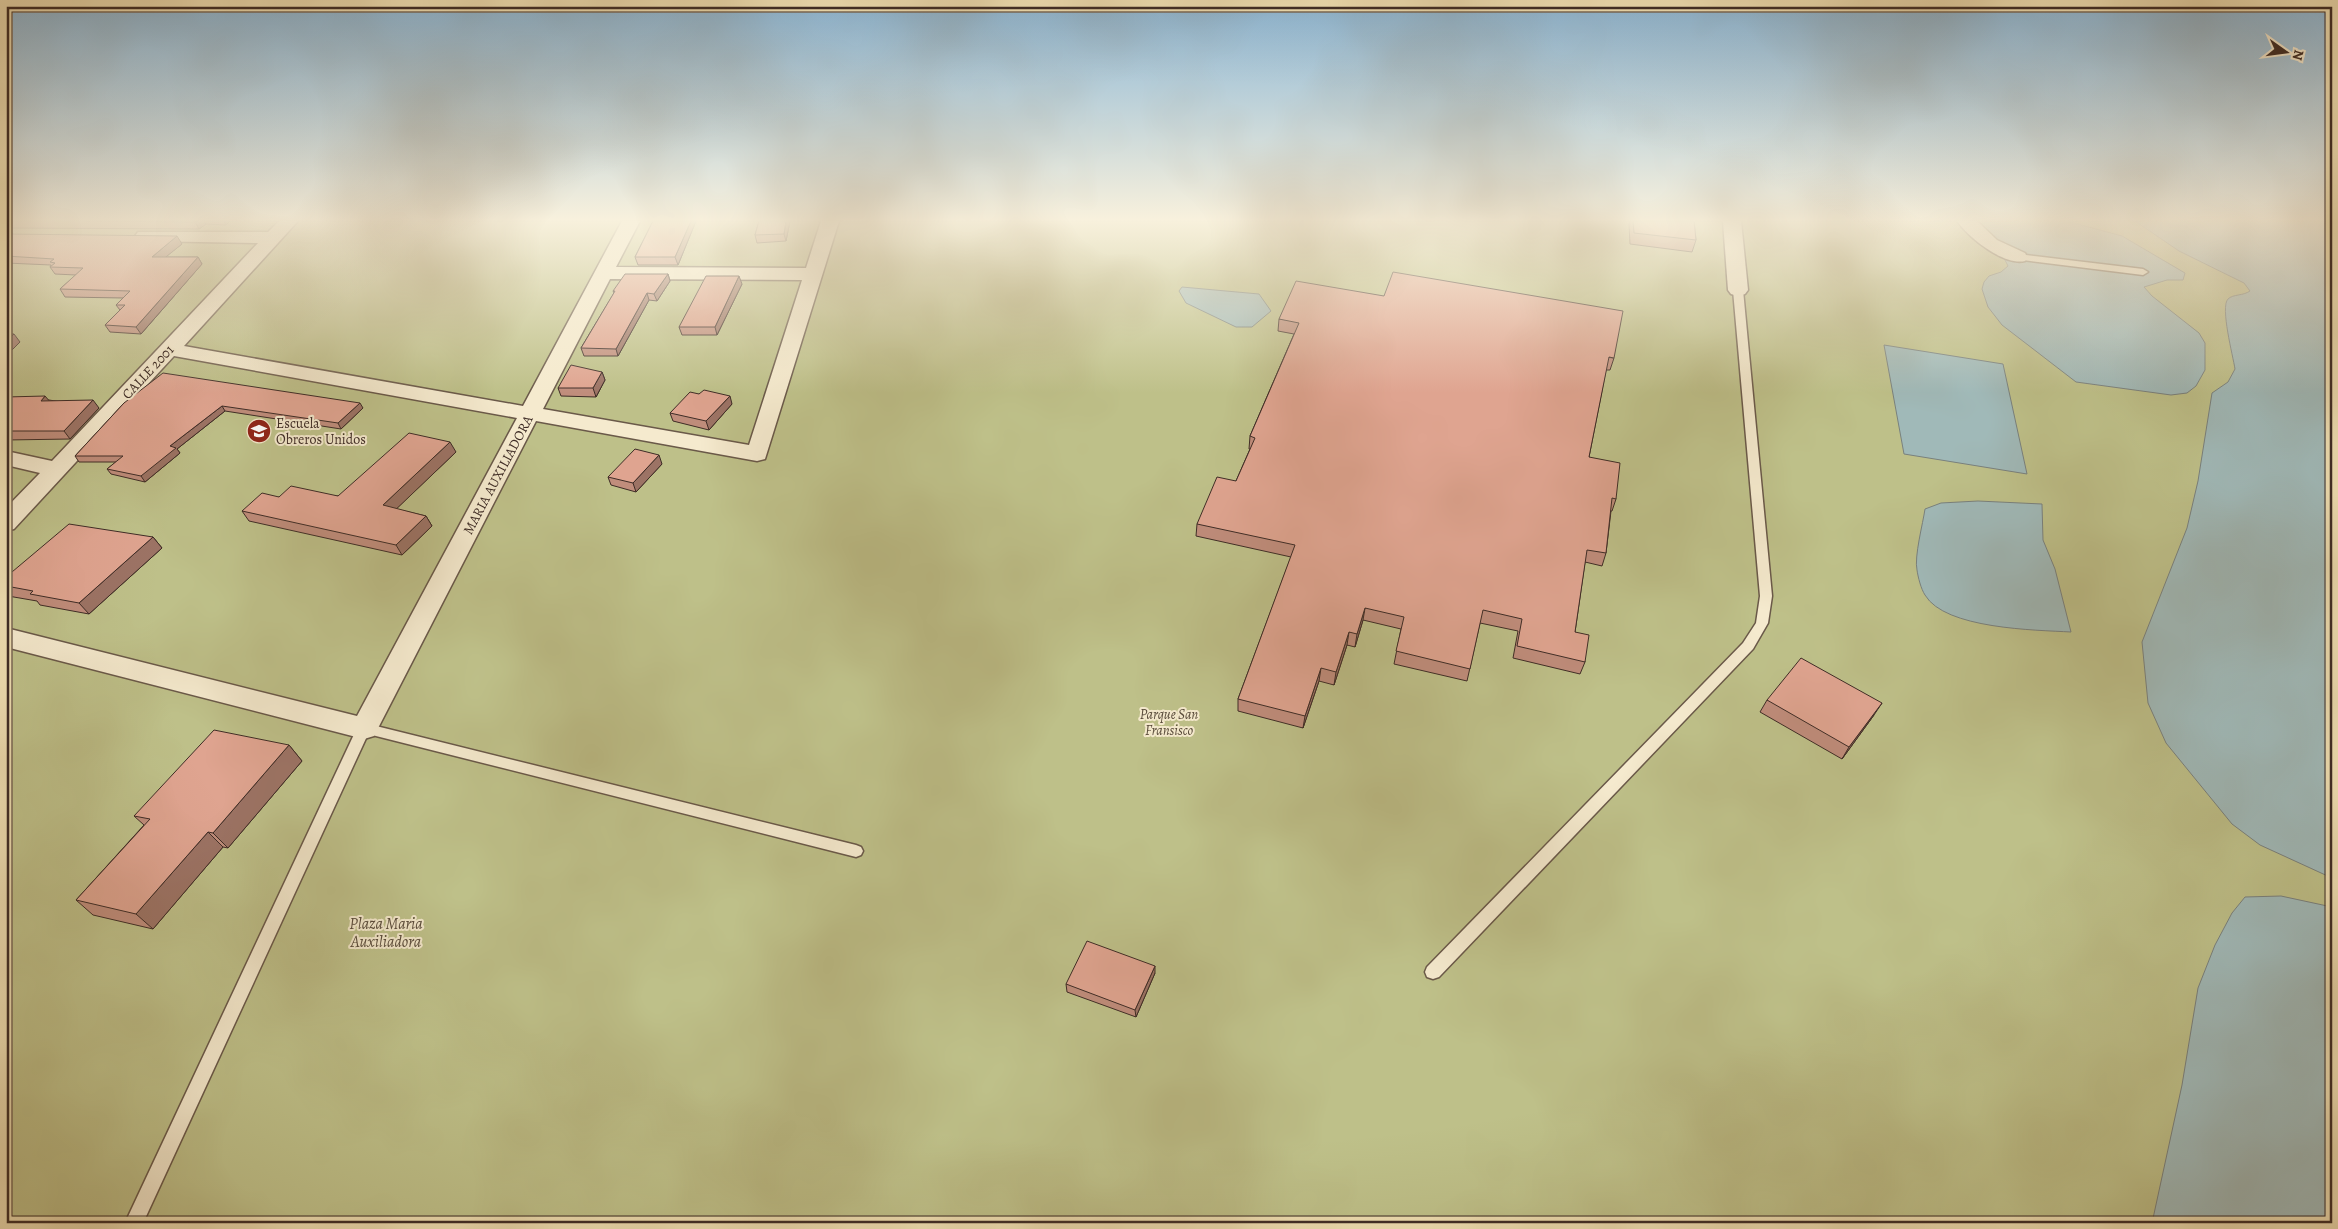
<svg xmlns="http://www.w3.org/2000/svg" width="2338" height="1229" font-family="Alegreya,serif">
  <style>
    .green { fill: #bec089; stroke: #7e7658 }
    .water { fill: #a0b9b8; stroke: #79817e }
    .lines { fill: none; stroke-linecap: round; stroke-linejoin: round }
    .lane-casing { stroke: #6a5949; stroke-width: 3 }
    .street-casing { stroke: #6a5949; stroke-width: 3 }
    .lane { fill: #f5eace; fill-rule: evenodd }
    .street { fill: #f5eace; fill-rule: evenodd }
    .wall { fill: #c08d7c; stroke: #3e2c26 }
    .shaded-wall { fill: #9c7365; stroke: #3e2c26 }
    .building { fill: #dfa490; stroke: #3e2c26 }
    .labels { text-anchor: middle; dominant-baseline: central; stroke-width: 4; stroke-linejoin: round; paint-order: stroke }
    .street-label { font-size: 14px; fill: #3e2c26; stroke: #f5eace }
    .poi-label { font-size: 14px; fill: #3e2c26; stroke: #f5eace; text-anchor: start }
    .park-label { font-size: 14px; font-style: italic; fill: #584a3a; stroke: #f5eace }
    .near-park-label { font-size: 16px; font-style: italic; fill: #584a3a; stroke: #f5eace }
  </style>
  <rect width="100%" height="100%" fill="#efdfb3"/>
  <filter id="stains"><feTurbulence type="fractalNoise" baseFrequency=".004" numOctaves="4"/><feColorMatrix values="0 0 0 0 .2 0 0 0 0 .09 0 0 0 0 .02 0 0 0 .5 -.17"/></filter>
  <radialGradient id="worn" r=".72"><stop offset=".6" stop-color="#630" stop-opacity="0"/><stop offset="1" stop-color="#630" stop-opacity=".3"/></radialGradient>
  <polygon class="green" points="6,221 2293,221 2332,259 2332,1223 6,1223"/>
  <g class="water">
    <path d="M1977,221h89l56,15 63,37 -2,7h-16l-23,7 8,9 47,37 6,10v27l-9,16 -9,7 -16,2 -95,-13 -74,-57 -14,-18 -6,-18 2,-7 5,-6 12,-4 7,-6c-8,-18 -21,-28 -31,-45z"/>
    <path d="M2135,221h197v657l-72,-33 -28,-21 -66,-81 -18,-40 -6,-61 45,-114 11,-47 14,-88 16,-11 7,-13c-2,-13 -15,-62 -7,-70 5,-5 15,-3 22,-8l-6,-8 -65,-32z"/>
    <polygon points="1182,287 1259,294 1271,311 1252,327 1236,327 1186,303 1179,291"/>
    <polygon points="1884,345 2003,364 2027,474 1904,454"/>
    <path d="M1978,501l64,3 1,36 12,29 16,63c-36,-2 -126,-3 -146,-37 -4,-6 -7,-18 -8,-25 -3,-13 6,-47 8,-61l16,-6z"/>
    <polygon points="2281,896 2332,907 2332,1223 2152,1223 2182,1085 2198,988 2215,945 2232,913 2245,897"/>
  </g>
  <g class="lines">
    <g class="lane-casing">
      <g id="lane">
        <polygon points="2018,254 2143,269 2148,272 2143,275 2015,259 2013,257"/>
        <polygon points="1738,287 1743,290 1772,596 1768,623 1753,649 1439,977 1433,979 1427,977 1425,972 1427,967 1743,643 1756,623 1760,596 1733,290"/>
        <polygon points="364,723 856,845 861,847 863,851 861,855 856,857 368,734 143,1223 125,1223 357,728 359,724"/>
      </g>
    </g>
    <g class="street-casing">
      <g id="street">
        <path d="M279,221h19l-114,125 339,60 99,-185h18l-24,46 190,1 15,-47h18l-74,238 -8,2 -221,-40 -162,315 -10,3 -358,-92v-19l351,88 160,-298 -343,-62 -160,173 -8,2v-23l34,-35 -34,-8v-14l46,10 206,-218 -114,-2 -6,-1 -3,-4 3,-4h130zM610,279l192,1 -53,165 -206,-36z"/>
        <polygon points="1723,221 1741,221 1748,290 1745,294 1738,296 1731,294 1728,290"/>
        <path d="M1957,221h20l20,19 28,13 2,4 -2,4c-21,5 -56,-23 -68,-40z"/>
      </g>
    </g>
    <use href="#lane" class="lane"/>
    <use href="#street" class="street"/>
  </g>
  <g class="wall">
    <polygon points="6,221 230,221 226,225 206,224 199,229 6,228"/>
    <polygon points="653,221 696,221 678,265 638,265 635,257"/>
    <polygon points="759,221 790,221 786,241 757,243 755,235"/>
    <polygon points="1630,221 1694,221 1696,240 1692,252 1630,244 1629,224"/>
    <polygon points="6,234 182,244 165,257 198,257 202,264 141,334 110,332 105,325 120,310 116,305 123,298 65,297 60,289 76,275 55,274 50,267 51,265 6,263"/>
    <polygon points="668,274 670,281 657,301 649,300 618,356 584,356 581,348 614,293 613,291"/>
    <polygon points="742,284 717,335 682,335 679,327"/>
    <polygon points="1279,319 1614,358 1610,370 1606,370 1589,457 1616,499 1612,511 1611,511 1606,553 1602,566 1585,562 1575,632 1585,662 1580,674 1513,658 1518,631 1480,623 1467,681 1394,664 1401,629 1363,620 1355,647 1347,645 1334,685 1319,681 1303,728 1238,711 1238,699 1291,557 1196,536 1197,524 1236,481 1250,449 1249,449 1250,436 1294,334 1278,331"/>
    <polygon points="602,372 605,380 596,397 561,396 558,388"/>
    <polygon points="699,394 732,404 709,430 673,421 670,413"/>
    <polygon points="6,397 49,400 99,408 70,439 6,440"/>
    <polygon points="124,403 363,408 341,429 225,411 177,449 180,453 145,482 111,474 107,469 116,462 79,462 75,456"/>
    <polygon points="456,452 396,509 426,516 432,526 402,555 249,521 242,511 279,497 338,496"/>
    <polygon points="662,464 636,492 611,485 608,477"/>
    <polygon points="153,537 162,548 89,614 40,605 37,601 8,596 6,594 6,577"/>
    <polygon points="1767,700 1874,715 1842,759 1760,712"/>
    <polygon points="289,745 302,761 228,848 223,847 153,929 93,915 76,900 144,825 134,816"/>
    <polygon points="1155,973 1136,1017 1067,992 1066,984"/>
  </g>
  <g class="shaded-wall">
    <polygon points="196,221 204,221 206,224 199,229 195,222"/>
    <polygon points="224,221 230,221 226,225"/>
    <polygon points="691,221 696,221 678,265 675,257"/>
    <polygon points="786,221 790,221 786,241 784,234"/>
    <polygon points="177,236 182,244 156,265 152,257"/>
    <polygon points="198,257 202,264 141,334 136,327"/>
    <polygon points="668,274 670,281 657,301 654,294"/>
    <polygon points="739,276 742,284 717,335 715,327"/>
    <polygon points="647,293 649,300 618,356 616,349"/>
    <polygon points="14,334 20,342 6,356 6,342"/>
    <polygon points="602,372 605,380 596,397 593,388"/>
    <polygon points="45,396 52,404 41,401"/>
    <polygon points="730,396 732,404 709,430 706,421"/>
    <polygon points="93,400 99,408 70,439 64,431"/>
    <polygon points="360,403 363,408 341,429 338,423"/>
    <polygon points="222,406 225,411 177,449 180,453 145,482 141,476 170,446"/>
    <polygon points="450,442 456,452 389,516 383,505"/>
    <polygon points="659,455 662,464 636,492 633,483"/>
    <polygon points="426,516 432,526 402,555 396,545"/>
    <polygon points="153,537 162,548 89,614 79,603"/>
    <polygon points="1365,608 1363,620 1355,647 1357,634"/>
    <polygon points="1349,632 1347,645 1334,685 1336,672"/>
    <polygon points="1321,668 1319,681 1303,728 1305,716"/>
    <polygon points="1882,703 1874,715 1842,759 1849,747"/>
    <polygon points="289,745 302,761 228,848 213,833"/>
    <polygon points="208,832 223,847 153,929 136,914"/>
    <polygon points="1155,966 1155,973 1136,1017 1135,1010"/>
  </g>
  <g class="building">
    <polygon points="87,221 196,221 195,222"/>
    <polygon points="653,221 691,221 675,257 635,257"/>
    <polygon points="759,221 786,221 784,234 755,235"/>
    <polygon points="1633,221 1694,221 1696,240 1634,233"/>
    <polygon points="6,234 177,236 152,257 198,257 136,327 105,325 125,305 116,305 130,291 60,289 83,268 50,267 55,263 50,262 54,259 6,256"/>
    <polygon points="1393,272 1623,311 1614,358 1609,357 1589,457 1620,463 1616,499 1612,498 1606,553 1587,550 1575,632 1589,635 1585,662 1517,646 1522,619 1483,610 1470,669 1396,651 1404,617 1365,608 1357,634 1349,632 1336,672 1321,668 1305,716 1238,699 1295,545 1197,524 1217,477 1236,481 1255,438 1250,436 1299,323 1279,319 1296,281 1384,296"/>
    <polygon points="625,274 668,274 654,294 647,293 616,349 581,348 615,291 613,291"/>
    <polygon points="706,276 739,276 715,327 679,327"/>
    <polygon points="6,334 14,334 6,342"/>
    <polygon points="571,365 602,372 593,388 558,388"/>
    <polygon points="163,373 360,403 338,423 222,406 170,446 176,448 141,476 107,469 123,456 75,456 124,403"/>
    <polygon points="704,390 730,396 706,421 670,413 690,392 699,394"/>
    <polygon points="45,396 41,401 93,400 64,431 6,431 6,397"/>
    <polygon points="409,433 450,442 383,505 426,516 396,545 242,511 262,493 279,497 291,486 338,496"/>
    <polygon points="635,449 659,455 633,483 608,477"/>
    <polygon points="69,524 153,537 79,603 30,594 33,591 6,586 6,577"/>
    <polygon points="1801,658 1882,703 1849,747 1767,700"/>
    <polygon points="214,730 289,745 213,833 208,832 136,914 76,900 150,819 134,816"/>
    <polygon points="1087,941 1155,966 1135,1010 1066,984"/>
  </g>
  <linearGradient id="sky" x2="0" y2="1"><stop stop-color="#8bb6d5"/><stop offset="0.56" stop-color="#f8f1dd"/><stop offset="1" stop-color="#f8f1dd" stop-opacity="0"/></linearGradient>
  <rect width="2338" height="393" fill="url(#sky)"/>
  <defs>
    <g id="school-disc" transform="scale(1.25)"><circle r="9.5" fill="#8f2418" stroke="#f5eace"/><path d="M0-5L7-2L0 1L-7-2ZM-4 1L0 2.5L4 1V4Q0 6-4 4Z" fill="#fff"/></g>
  </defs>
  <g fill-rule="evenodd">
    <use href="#school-disc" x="259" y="431"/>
  </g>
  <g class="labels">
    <g class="street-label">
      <text transform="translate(148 372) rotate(-47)">CALLE 2001</text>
      <text transform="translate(498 475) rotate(-62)">MARIA AUXILIADORA</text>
    </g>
    <g class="poi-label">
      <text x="276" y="423">Escuela<tspan x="276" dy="16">Obreros Unidos</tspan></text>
    </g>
    <g class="park-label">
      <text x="1169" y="714">Parque San<tspan x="1169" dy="16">Fransisco</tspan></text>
    </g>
    <g class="near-park-label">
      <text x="386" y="924">Plaza Maria<tspan x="386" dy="18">Auxiliadora</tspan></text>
    </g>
  </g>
  <rect width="2338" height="1229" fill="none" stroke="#efdfb3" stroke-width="25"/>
  <rect x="8" y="8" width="2323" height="1214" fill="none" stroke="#3e2c26" stroke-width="2.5"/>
  <rect x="12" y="12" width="2313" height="1204" fill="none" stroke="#3e2c26"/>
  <g transform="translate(2286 52) rotate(104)" stroke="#f5eace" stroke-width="4" paint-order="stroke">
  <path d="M0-4L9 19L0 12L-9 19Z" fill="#3e2c26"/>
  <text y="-8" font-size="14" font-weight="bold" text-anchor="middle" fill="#3e2c26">N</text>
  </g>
  <rect width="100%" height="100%" filter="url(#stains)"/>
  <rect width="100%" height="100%" fill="url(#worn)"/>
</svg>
